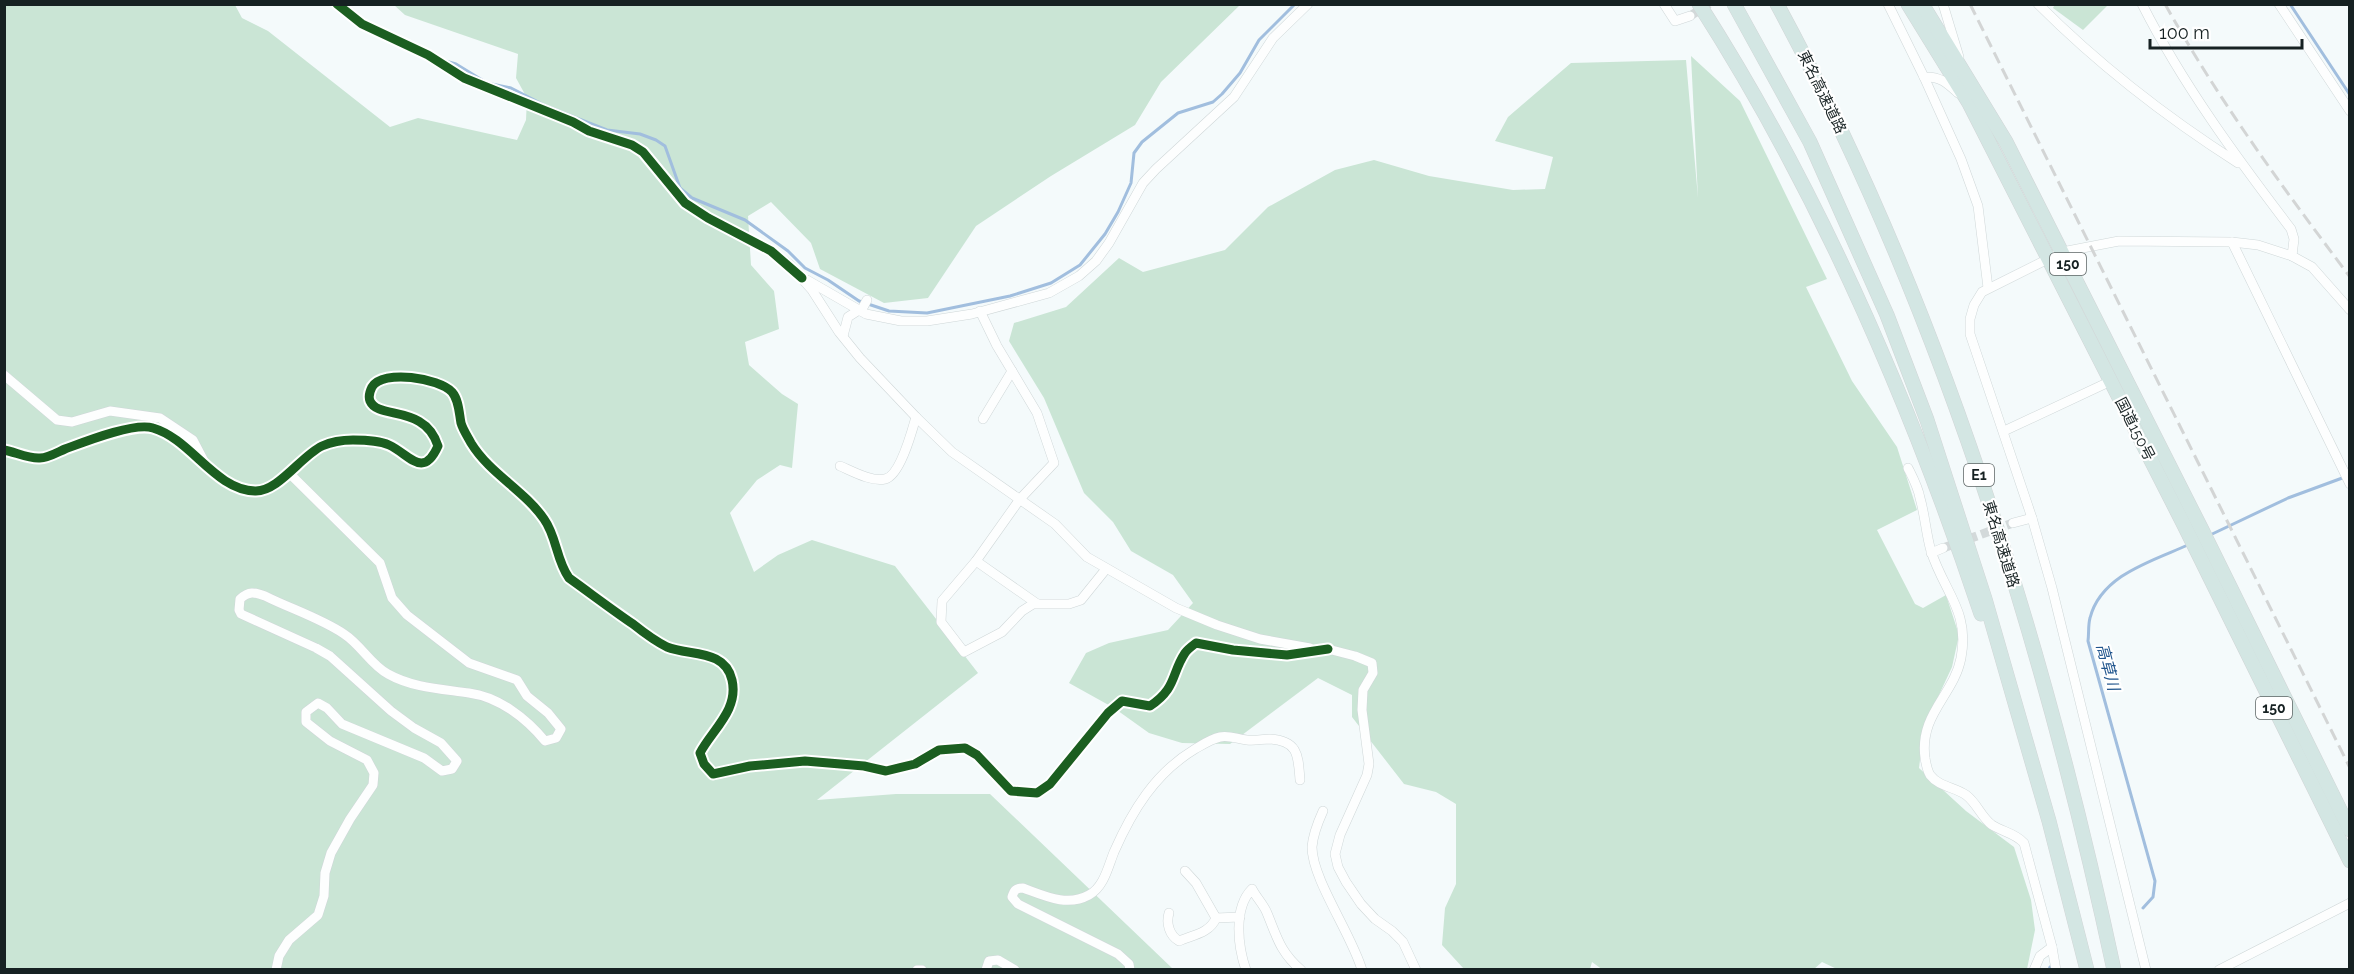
<svg xmlns="http://www.w3.org/2000/svg" width="2354" height="974" font-family="Raleway,'Noto Sans JP',sans-serif">
  <style>
    .green { fill: #cae5d5 }
    .lines { fill: none; stroke-linecap: round; stroke-linejoin: round }
    .stream { stroke: #a1bede; stroke-width: 3 }
    .minor-tunnel { stroke: #d3d9da; stroke-width: 9; stroke-dasharray: 9 4.5; stroke-linecap: butt }
    .minor-casing { stroke: #cfd7d8; stroke-width: 10 }
    .highway-casing { stroke: #d1d5d6; stroke-width: 15 }
    .minor { stroke: #fdfefe; stroke-width: 9 }
    .highway { stroke: #d3e6e3; stroke-width: 14 }
    .rail { stroke: #d3d5d5; stroke-width: 3; stroke-dasharray: 12 6; stroke-linecap: butt }
    .cycleway-casing { stroke: #fff; stroke-width: 13 }
    .cycleway { stroke: #1b5e20; stroke-width: 9 }
    .labels { text-anchor: middle; dominant-baseline: central; stroke-width: 4.5; stroke-linejoin: round; paint-order: stroke }
    .shield { fill: #fff; stroke: #5c6464; stroke-width: 1.5 }
    .shield-label { font-size: 14px; font-weight: bold; fill: #162122 }
    .street-label { font-size: 15px; fill: #162122; stroke: #fff }
    .water-label { font-size: 16px; font-style: italic; fill: #20558d; stroke: #fff }
  </style>
  <rect width="100%" height="100%" fill="#f4fafb"/>
  <g class="green">
    <polygon points="2055,4 2108,4 2108,5 2083,30 2053,8"/>
    <polygon points="5,5 235,5 242,18 268,31 390,127 418,118 517,140 526,120 527,98 516,78 518,54 405,15 394,5 1240,5 1161,82 1135,125 1051,176 976,226 928,298 884,303 820,269 811,243 771,202 748,216 751,265 774,291 779,329 745,342 749,365 782,394 798,404 792,468 780,465 757,480 730,513 754,572 778,555 812,540 895,566 978,673 817,800 896,794 990,794 1173,969 5,970"/>
    <polygon points="1691,56 1740,101 1827,279 1806,287 1852,381 1897,447 1917,510 1877,530 1915,604 1923,608 1946,595 1959,635 1952,667 1924,727 1919,768 1966,811 2014,847 2031,900 2035,930 2027,969 1839,970 1822,962 1813,970 1603,970 1592,962 1590,969 1464,969 1442,945 1445,908 1456,884 1456,804 1436,792 1404,784 1352,717 1352,695 1318,678 1230,744 1182,743 1149,733 1114,708 1069,683 1086,653 1109,643 1168,630 1193,603 1173,575 1131,551 1113,522 1084,493 1044,398 1009,341 1014,323 1066,307 1119,258 1143,272 1225,250 1268,207 1335,170 1374,160 1429,176 1513,190 1545,189 1553,157 1495,141 1508,117 1571,63 1686,60 1698,198"/>
  </g>
  <g class="lines">
    <g class="stream">
      <polyline points="2290,4 2350,95"/>
      <polyline points="442,60 456,64 487,83 511,88 546,106 607,130 640,134 656,140 665,146 680,188 692,198 745,220 788,251 805,268 828,280 859,301 889,311 927,313 1010,296 1051,283 1080,265 1105,234 1118,212 1131,183 1134,153 1142,142 1178,113 1213,102 1222,94 1240,73 1259,40 1295,4"/>
      <polyline points="2208,536 2288,498 2345,477"/>
      <path d="M2143,908l10,-11 2,-16 -67,-240c1,-7 0,-16 2,-23 11,-43 62,-57 98,-73"/>
      <polyline points="2049,970 2050,967"/>
    </g>
    <g class="minor-tunnel">
      <polyline points="1690,16 1709,4"/>
      <polyline points="1943,548 2013,523"/>
    </g>
    <g class="minor-casing">
      <g id="minor">
        <polyline points="337,4 362,24 428,55 464,78 573,122 589,131 632,145 643,152 685,203 708,218 771,251 789,264 812,290 839,332 860,358 916,417 952,452 1055,524 1087,557 1176,608 1217,625 1260,639 1310,648"/>
        <polyline points="1664,4 1675,21 1690,16"/>
        <path d="M1888,4l36,73c16,-1 23,6 34,16"/>
        <polyline points="1943,4 1959,57"/>
        <path d="M2038,4c61,61 128,113 200,159"/>
        <path d="M2142,4c41,81 95,154 149,225l3,10 -2,17 20,11 38,43"/>
        <polyline points="2279,4 2350,111"/>
        <polyline points="1924,77 1961,159 1978,206 1988,288"/>
        <polyline points="2232,242 2350,484"/>
        <polyline points="807,280 866,314 901,321 927,321 972,314 1049,293 1079,276 1096,261 1109,243 1143,183 1156,169 1234,97 1273,38 1308,4"/>
        <polyline points="861,311 867,300"/>
        <polyline points="980,311 997,346 1012,371 983,419"/>
        <polyline points="843,336 848,317 859,310"/>
        <polyline points="1012,371 1037,413 1054,463 1020,499 976,561 942,601 941,622 964,652 1002,632 1022,611 1033,604 1069,604 1081,600 1106,569"/>
        <polyline points="4,375 57,420 72,422 110,411 160,418 193,440 204,461"/>
        <polyline points="2004,431 2111,381"/>
        <path d="M4,450c11,2 25,9 36,8 8,0 18,-6 25,-9 19,-7 69,-27 88,-21 38,11 62,62 102,63 23,1 46,-35 67,-45 9,-4 21,-6 31,-6 10,0 27,1 36,5 20,9 34,35 49,1 -13,-42 -60,-26 -68,-45 -2,-5 0,-10 2,-14 11,-18 67,-9 80,5 7,8 7,21 9,31 2,7 7,14 10,20 19,31 53,47 73,76 13,18 12,41 25,59 21,15 42,31 64,46 10,8 22,17 34,23 23,9 58,2 65,33 7,30 -20,50 -32,73l4,11 9,10 37,-8 55,-5 59,5 22,5 29,-7 24,-14 26,-2 12,7 34,36 26,2 13,-9 58,-71 14,-12 28,5c27,-18 21,-32 35,-53 2,-3 7,-7 11,-10l37,7 54,5 41,-6"/>
        <path d="M840,466c12,5 31,16 45,13 15,-3 27,-48 31,-62"/>
        <path d="M1908,468c5,10 10,19 12,30 5,17 6,36 11,53 13,41 39,60 30,107 -7,37 -42,56 -36,100 1,6 2,12 5,17 9,12 25,12 36,20 11,8 15,22 26,30 11,7 23,8 32,18l28,104 4,23"/>
        <polyline points="2013,523 2032,518"/>
        <polyline points="1931,553 1943,548"/>
        <polyline points="976,561 1036,603"/>
        <polyline points="1324,648 1355,656 1372,663 1373,673 1363,690 1362,710 1369,764 1367,775 1340,835 1335,854 1338,867 1346,882 1361,904 1375,919 1392,931 1403,942 1416,970"/>
        <path d="M1323,811c-5,11 -10,24 -11,36 0,32 40,88 50,123"/>
        <polyline points="1185,871 1196,883 1216,918 1240,917"/>
        <path d="M1169,913c-3,10 0,22 10,28 14,-6 31,-8 37,-23"/>
        <path d="M276,970l3,-14 10,-16 29,-25 6,-19 1,-23 6,-20 19,-34 23,-34 1,-12 -7,-13 -37,-19 -24,-19v-10l12,-9 9,5 15,16 82,34 18,13 10,-2 5,-8 -16,-18 -27,-15 -23,-17 -61,-55 -14,-8 -75,-34 -2,-4 1,-11c9,-8 14,-7 25,-3 26,13 55,22 79,38 17,11 27,31 44,40 25,14 54,15 81,19 30,4 57,25 76,48l11,-3 5,-9 -13,-16 -21,-17 -10,-16 -48,-17 -62,-48 -15,-17 -12,-35 -92,-91"/>
        <polyline points="917,970 922,970"/>
        <polyline points="986,970 989,961 998,960 1015,970"/>
        <path d="M1130,970l-1,-6 -11,-10 -100,-50 -6,-7c2,-7 4,-9 11,-9 22,8 44,19 66,7 15,-8 19,-28 25,-43 18,-41 41,-79 81,-103 7,-4 16,-10 25,-12 9,-2 17,2 27,3 8,1 15,-1 23,-1 29,2 28,17 30,41"/>
        <path d="M1246,970c-8,-23 -13,-62 6,-81 4,8 12,16 15,24 10,24 13,39 34,57"/>
        <polyline points="2034,970 2040,956 2052,947"/>
        <polyline points="2146,970 2052,588 2032,518 1970,334 1970,319 1974,305 1982,292 2062,252 2119,241 2232,242 2258,245 2292,256"/>
        <polyline points="2219,970 2350,903"/>
      </g>
    </g>
    <g class="highway-casing">
      <g id="highway">
        <path d="M1699,4c121,189 211,397 282,610"/>
        <polyline points="1734,4 1810,142 1887,315 1927,420 1985,599 2049,821 2087,970"/>
        <path d="M1777,4c162,299 266,634 337,966"/>
        <polyline points="1908,4 1969,103 2184,525 2350,861"/>
        <polyline points="1922,4 2006,142 2202,530 2350,830"/>
      </g>
    </g>
    <use href="#minor" class="minor"/>
    <use href="#highway" class="highway"/>
    <g class="rail">
      <polyline points="1970,4 2350,768"/>
      <path d="M2165,4c54,97 118,184 185,273"/>
    </g>
    <g class="cycleway-casing">
      <g id="cycleway">
        <polyline points="337,4 362,24 428,55 464,78 573,122 589,131 632,145 643,152 685,203 708,218 771,251 802,278"/>
        <path d="M4,450c11,2 25,9 36,8 8,0 18,-6 25,-9 19,-7 69,-27 88,-21 38,11 62,62 102,63 23,1 46,-35 67,-45 9,-4 21,-6 31,-6 10,0 27,1 36,5 20,9 34,35 49,1 -13,-42 -60,-26 -68,-45 -2,-5 0,-10 2,-14 11,-18 67,-9 80,5 7,8 7,21 9,31 2,7 7,14 10,20 19,31 53,47 73,76 13,18 12,41 25,59 21,15 42,31 64,46 10,8 22,17 34,23 23,9 58,2 65,33 7,30 -20,50 -32,73l4,11 9,10 37,-8 55,-5 59,5 22,5 29,-7 24,-14 26,-2 12,7 34,36 26,2 13,-9 58,-71 14,-12 28,5c27,-18 21,-32 35,-53 2,-3 7,-7 11,-10l37,7 54,5 41,-6"/>
      </g>
    </g>
    <use href="#cycleway" class="cycleway"/>
  </g>
  <g class="labels">
    <g class="shield">
      <rect x="2050" y="253" width="36" height="22" rx="4.5"/>
      <rect x="1964" y="464" width="30" height="22" rx="4.5"/>
      <rect x="2256" y="697" width="36" height="22" rx="4.5"/>
    </g>
    <g class="shield-label">
      <text x="2068" y="264">150</text>
      <text x="1979" y="475">E1</text>
      <text x="2274" y="708">150</text>
    </g>
    <g class="street-label">
      <text transform="translate(1822 92) rotate(64)">東名高速道路</text>
      <text transform="translate(2135 429) rotate(63)">国道150号</text>
      <text transform="translate(2001 544) rotate(73)">東名高速道路</text>
    </g>
    <g class="water-label">
      <text transform="translate(2108 667) rotate(75)">高草川</text>
    </g>
  </g>
  <rect width="2354" height="974" fill="none" stroke="#162122" stroke-width="12"/>
  <path d="M2150 39v9h152v-9" fill="none" stroke="#162122" stroke-width="3"/>
  <text x="2159" y="39" font-size="18" fill="#162122" stroke="#ffffff" stroke-width="4.5" paint-order="stroke">100 m</text>
</svg>
